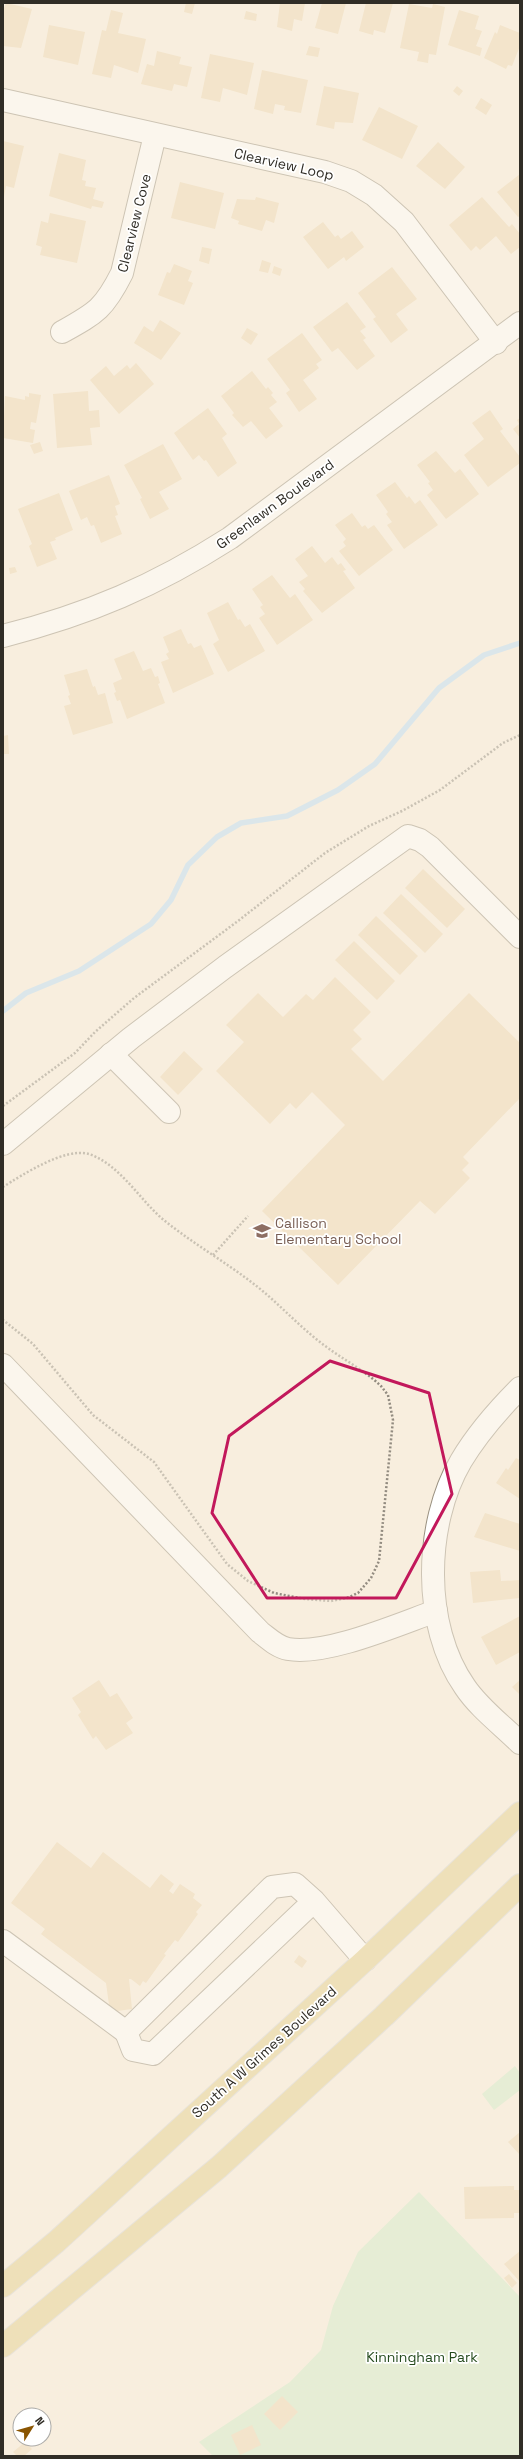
<svg xmlns="http://www.w3.org/2000/svg" width="523" height="2459" font-family="'Space Grotesk',sans-serif">
  <style>
    .green { fill: #d0eaca }
    .lines { fill: none; stroke-linecap: round; stroke-linejoin: round }
    .stream { stroke: #b9dcf8; stroke-width: 5.5 }
    .building { fill: #edd7b3 }
    .minor-casing { stroke: #9a9181; stroke-width: 24 }
    .major-casing { stroke: #d6d5d4; stroke-width: 24 }
    .path { stroke: #938c81; stroke-width: 2.5; stroke-dasharray: 2 2; stroke-linecap: butt }
    .minor { stroke: #fff; stroke-width: 22 }
    .major { stroke: #e2ce8c; stroke-width: 22 }
    .marked { fill: none; stroke: #c2185b; stroke-width: 3; stroke-linejoin: round }
    .labels { text-anchor: middle; dominant-baseline: central; stroke-width: 3.5; stroke-linejoin: round; paint-order: stroke }
    .street-label { font-size: 14px; fill: #302d26; stroke: #fff }
    .education-label { font-size: 14px; fill: #785e54; stroke: #fff; text-anchor: start }
    .park-label { font-size: 14px; fill: #254b1e; stroke: #fff }
  </style>
  <rect width="100%" height="100%" fill="#f8eede"/>
  <g class="green">
    <polygon points="515,2066 520,2073 520,2090 494,2110 482,2094"/>
    <polygon points="419,2192 520,2297 520,2456 213,2456 199,2442 290,2382 321,2350 333,2306 358,2252"/>
  </g>
  <g class="lines">
    <polyline class="stream" points="3,1011 26,993 79,971 151,924 171,900 188,865 217,837 241,823 287,816 338,790 375,764 439,688 484,655 520,643"/>
  </g>
  <g class="building">
    <polygon points="6,3 32,9 21,48 3,46 3,11"/>
    <polygon points="186,3 195,3 192,14 184,12"/>
    <polygon points="280,3 305,3 302,21 294,19 292,31 277,27"/>
    <polygon points="322,3 346,3 338,34 315,28"/>
    <polygon points="366,3 393,3 385,33 374,30 373,35 359,31"/>
    <polygon points="409,4 432,8 433,4 445,7 436,55 429,54 428,63 417,61 419,52 400,48"/>
    <polygon points="111,10 123,13 118,33 146,39 138,73 114,65 111,78 92,74 102,30 106,31"/>
    <polygon points="459,10 479,16 475,29 482,31 476,46 482,48 480,56 448,45"/>
    <polygon points="246,11 257,14 256,21 244,19"/>
    <polygon points="49,25 85,32 78,65 43,57"/>
    <polygon points="500,25 520,33 520,46 512,66 508,65 506,69 484,58 495,32 497,34"/>
    <polygon points="309,46 320,48 318,57 306,55"/>
    <polygon points="157,51 181,57 179,64 192,67 187,87 174,84 172,91 141,84 147,64 154,66"/>
    <polygon points="210,54 254,63 247,95 223,88 220,102 201,98"/>
    <polygon points="262,70 308,80 301,113 284,110 285,106 275,104 273,114 254,109"/>
    <polygon points="324,86 359,93 353,123 335,122 334,129 316,125"/>
    <polygon points="457,86 463,91 459,96 453,91"/>
    <polygon points="481,98 492,105 486,115 475,108"/>
    <polygon points="379,107 418,126 402,159 362,140"/>
    <polygon points="3,141 24,146 14,188 6,186 4,197"/>
    <polygon points="438,142 465,167 445,189 416,166"/>
    <polygon points="59,153 86,160 82,180 86,181 85,186 96,188 93,199 104,202 102,208 92,206 91,209 49,196"/>
    <polygon points="520,174 520,216 518,217 497,192"/>
    <polygon points="180,182 224,193 215,229 171,218"/>
    <polygon points="256,197 279,203 274,223 266,220 262,231 238,224 239,221 231,218 237,199 255,200"/>
    <polygon points="482,197 509,227 512,224 520,234 520,247 511,254 496,236 480,250 476,246 471,251 449,225"/>
    <polygon points="50,213 86,221 77,263 40,255 42,247 36,245 41,221 48,223"/>
    <polygon points="323,222 335,237 338,235 341,239 352,231 364,247 346,261 344,257 328,269 303,237"/>
    <polygon points="202,247 212,249 209,264 199,261"/>
    <polygon points="262,260 271,263 268,273 259,271"/>
    <polygon points="174,264 192,271 188,281 193,283 184,305 158,295 167,272 170,273"/>
    <polygon points="274,266 282,269 280,276 272,273"/>
    <polygon points="392,267 417,299 396,314 408,330 391,343 373,319 376,317 358,293"/>
    <polygon points="347,302 366,327 360,331 366,338 363,340 375,356 357,370 338,348 332,352 313,327"/>
    <polygon points="160,320 181,333 161,360 134,343 144,326 153,332"/>
    <polygon points="247,328 258,334 251,345 241,338"/>
    <polygon points="302,333 322,360 316,364 319,368 303,380 317,399 299,412 286,393 290,390 267,359"/>
    <polygon points="136,363 154,384 119,414 90,380 106,366 114,376 127,365 130,369"/>
    <polygon points="252,371 266,389 268,387 273,393 271,395 277,402 269,408 283,426 266,439 251,421 243,427 232,415 234,413 221,396"/>
    <polygon points="88,391 89,411 99,410 100,427 90,428 92,445 57,448 53,394"/>
    <polygon points="29,393 41,395 36,423 31,422 30,429 35,430 33,443 3,438 5,396 25,400 25,396 29,397"/>
    <polygon points="208,408 227,434 222,438 237,463 218,477 206,460 204,461 199,455 193,460 174,433"/>
    <polygon points="490,410 503,429 500,431 520,457 520,463 488,487 464,455 484,439 472,423"/>
    <polygon points="520,418 520,438 513,429 519,424 517,420"/>
    <polygon points="40,442 43,451 34,454 30,445"/>
    <polygon points="163,444 182,479 159,492 169,509 150,519 140,499 142,498 124,465"/>
    <polygon points="436,451 455,473 460,469 479,494 446,519 427,495 433,490 428,483 430,482 417,465"/>
    <polygon points="109,475 120,504 115,506 118,515 115,516 122,534 101,543 94,525 91,526 87,517 81,520 69,491"/>
    <polygon points="395,482 407,498 409,496 415,504 420,500 438,525 404,549 387,525 392,522 386,514 388,512 376,495"/>
    <polygon points="59,493 73,530 55,538 56,540 50,542 57,559 37,567 29,546 32,544 18,509"/>
    <polygon points="352,513 362,527 365,525 368,529 374,525 393,550 359,576 339,551 346,546 343,542 346,539 335,525"/>
    <polygon points="312,546 325,563 332,557 338,565 341,563 346,570 343,571 355,588 322,613 303,591 305,589 299,582 308,576 295,559"/>
    <polygon points="15,567 17,572 10,574 9,568"/>
    <polygon points="272,575 290,598 295,594 313,620 277,645 259,618 265,614 260,607 263,605 252,589"/>
    <polygon points="228,602 238,620 240,619 245,627 250,624 265,651 228,672 213,644 219,640 207,613"/>
    <polygon points="181,629 188,644 191,643 194,648 201,645 214,674 173,693 161,662 169,659 166,654 169,652 163,637"/>
    <polygon points="134,651 143,671 151,668 155,677 158,676 160,683 158,684 165,703 127,719 120,700 117,701 114,693 116,692 113,683 122,679 114,659"/>
    <polygon points="87,669 93,687 95,686 98,695 105,693 113,723 73,735 64,706 71,704 68,696 70,695 64,675"/>
    <polygon points="8,735 9,754 3,754 3,736"/>
    <polygon points="423,869 465,909 447,928 405,888"/>
    <polygon points="401,894 443,934 425,953 383,913"/>
    <polygon points="376,916 418,956 400,975 358,935"/>
    <polygon points="354,941 395,981 377,1000 335,960"/>
    <polygon points="335,977 371,1012 353,1030 362,1039 351,1049 383,1081 469,993 520,1043 520,1098 463,1157 469,1163 462,1170 470,1178 435,1214 420,1201 338,1285 262,1211 345,1125 312,1092 296,1109 290,1103 270,1124 216,1071 244,1042 226,1025 258,993 283,1017 306,994 313,1000"/>
    <polygon points="184,1051 203,1069 178,1095 160,1077"/>
    <polygon points="516,1458 520,1460 520,1499 496,1483 506,1468 508,1470"/>
    <polygon points="485,1513 520,1524 520,1551 474,1537"/>
    <polygon points="500,1570 501,1581 520,1580 520,1598 473,1603 470,1572"/>
    <polygon points="520,1616 520,1652 496,1665 481,1637"/>
    <polygon points="99,1680 110,1697 117,1693 133,1718 126,1723 133,1733 106,1750 96,1736 93,1739 78,1715 81,1712 72,1698"/>
    <polygon points="520,1680 520,1695 512,1687"/>
    <polygon points="57,1842 91,1868 103,1852 150,1888 161,1874 174,1884 169,1891 173,1894 180,1884 195,1894 193,1898 202,1905 196,1912 198,1914 178,1942 175,1940 164,1954 166,1955 146,1983 143,1981 140,1986 131,1979 129,1979 132,2009 110,2012 106,1983 41,1934 45,1929 11,1903"/>
    <polygon points="299,1955 307,1961 302,1968 294,1962"/>
    <polygon points="520,2132 520,2155 508,2142"/>
    <polygon points="514,2186 514,2190 520,2190 520,2213 514,2213 514,2218 465,2219 464,2187"/>
    <polygon points="520,2251 520,2282 504,2264"/>
    <polygon points="509,2274 517,2283 512,2288 504,2278"/>
    <polygon points="282,2396 298,2412 280,2430 264,2414"/>
    <polygon points="252,2425 261,2445 240,2455 231,2435"/>
    <polygon points="25,2442 32,2449 24,2456 17,2456 13,2452"/>
  </g>
  <g class="lines">
    <g class="minor-casing">
      <g id="minor">
        <polyline points="3,100 325,172 351,181 374,195 404,222 496,343"/>
        <path d="M62,332c34,-19 42,-23 60,-59l33,-138"/>
        <path d="M3,636c86,-22 152,-50 227,-98l290,-215"/>
        <polyline points="111,1054 169,1112"/>
        <polyline points="3,1144 131,1038 225,967 408,836 420,840 430,847 520,937"/>
        <path d="M3,1365l257,267c8,6 17,15 28,17 38,7 111,-25 148,-38"/>
        <path d="M520,1388c-22,22 -43,46 -59,73 -37,63 -39,165 4,226 14,21 37,38 55,56"/>
        <polyline points="314,1901 153,2054 133,2050 126,2032 272,1887 295,1884 314,1901 365,1960"/>
        <polyline points="3,1941 126,2032"/>
      </g>
    </g>
    <g class="major-casing">
      <g id="major">
        <polyline points="3,2286 56,2242 365,1960 520,1813"/>
        <polyline points="3,2346 219,2167 384,2016 520,1885"/>
      </g>
    </g>
    <g class="path">
      <polyline points="3,1106 75,1053 95,1032 134,998 238,921 325,853 369,826 402,811 440,790 503,743 520,735"/>
      <path d="M3,1187c19,-12 62,-40 86,-33 32,11 51,47 76,67 30,24 64,43 94,67 21,17 39,37 61,54 20,16 43,27 61,44l7,9 5,25 -14,141 -8,17 -13,15 -11,5 -16,3 -26,-2 -31,-6 -26,-12 -21,-17 -73,-102 -61,-47 -60,-71 -30,-24"/>
      <polyline points="213,1255 248,1216"/>
    </g>
    <use href="#minor" class="minor"/>
    <use href="#major" class="major"/>
  </g>
  <path d="M0 0H523V2459H0ZM330,1361l99,32 23,101 -56,104h-129l-55,-85 17,-77z" fill="#f8eede" fill-opacity=".55" fill-rule="evenodd"/>
  <path class="marked" d="M330,1361l99,32 23,101 -56,104h-129l-55,-85 17,-77z"/>
  <defs>
    <g id="school-bare" transform="scale(1.38)"><path d="M0-5L7-2L0 1L-7-2ZM-4 1L0 2.5L4 1V4Q0 6-4 4Z" fill="#8d6e63" stroke="#fff" stroke-width="2.5" paint-order="stroke"/></g>
  </defs>
  <g fill-rule="evenodd">
    <use href="#school-bare" x="262" y="1231"/>
  </g>
  <g class="labels">
    <g class="street-label">
      <text transform="translate(284 164) rotate(13)">Clearview Loop</text>
      <text transform="translate(134 223) rotate(-76)">Clearview Cove</text>
      <text transform="translate(275 504) rotate(-36)">Greenlawn Boulevard</text>
      <text transform="translate(264 2052) rotate(-42)">South A W Grimes Boulevard</text>
    </g>
    <g class="education-label">
      <text x="275" y="1223">Callison<tspan x="275" dy="16">Elementary School</tspan></text>
    </g>
    <g class="park-label">
      <text x="422" y="2357">Kinningham Park</text>
    </g>
  </g>
  <rect width="523" height="2459" fill="none" stroke="#302d26" stroke-width="8"/>
  <g transform="translate(32 2427) rotate(53)"><circle r="19" fill="#ffffff" stroke="#acaba8"/>
  <path d="M0-3L7 15L0 10L-7 15Z" fill="#8a5502"/>
  <text y="-6" font-size="11" font-weight="bold" text-anchor="middle" fill="#302d26">N</text>
  </g>
</svg>
